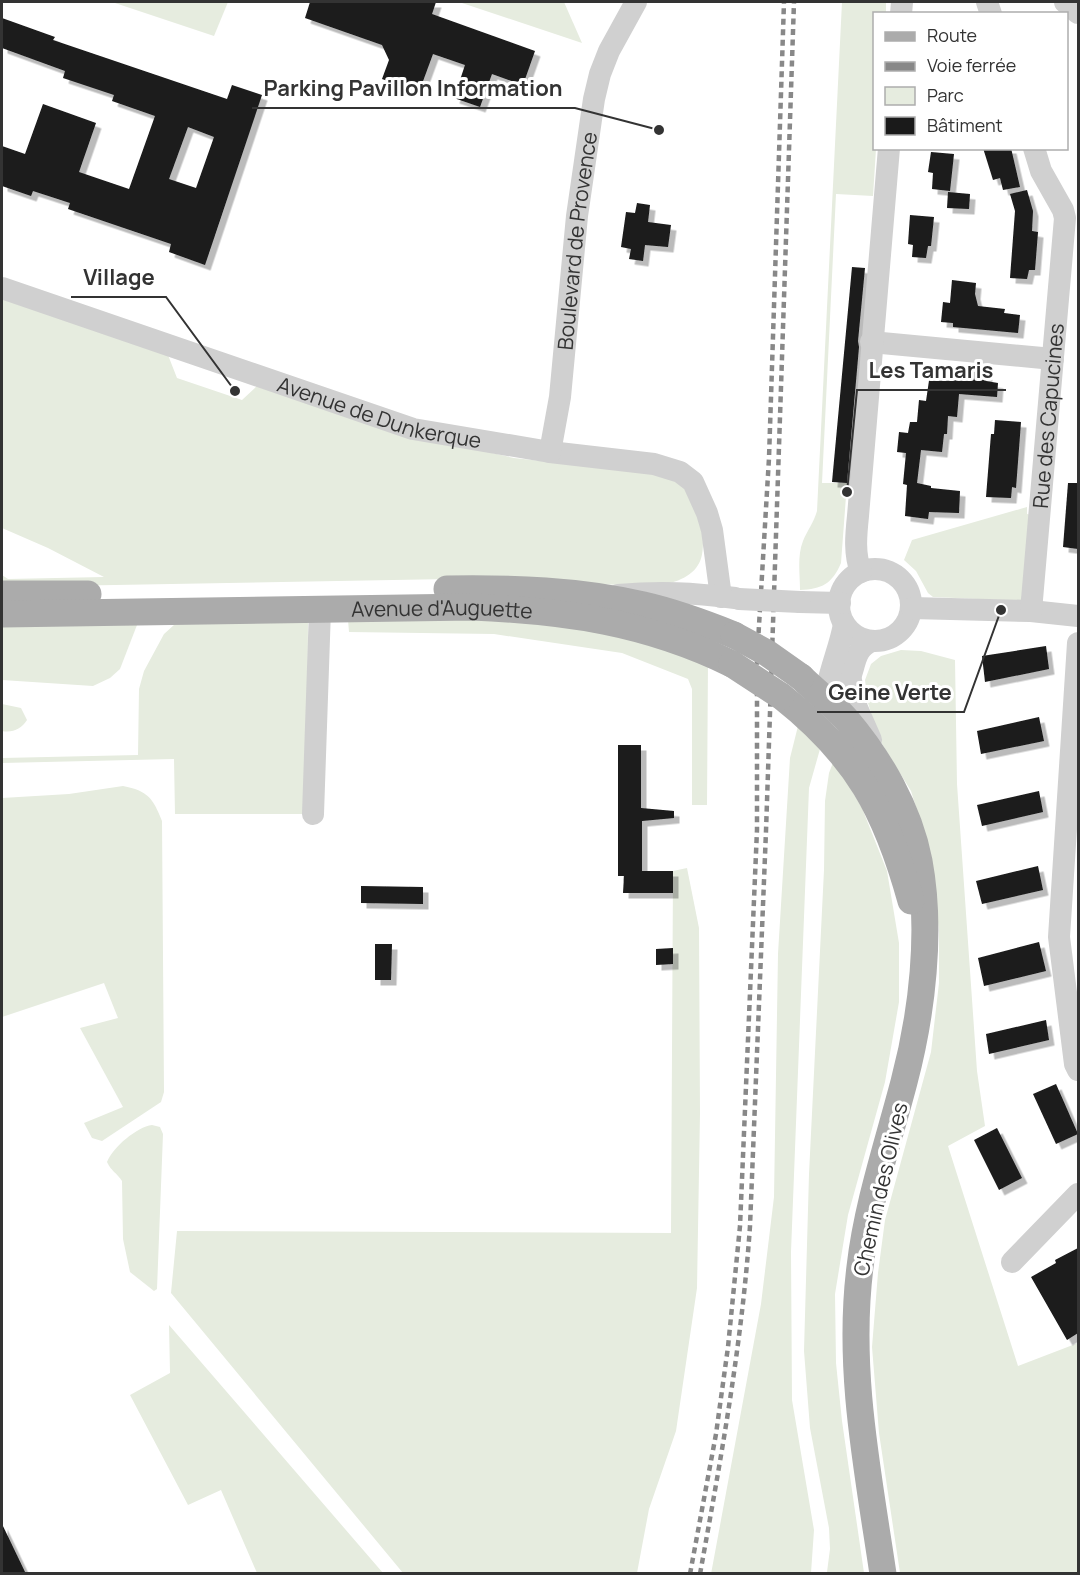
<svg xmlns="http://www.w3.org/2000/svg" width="1080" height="1575" font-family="Manrope,sans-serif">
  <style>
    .green { fill: #e6ecdf }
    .building { fill: #1a1a1a; fill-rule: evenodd; filter: url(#shadow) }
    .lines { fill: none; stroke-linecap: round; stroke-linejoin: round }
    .minor { stroke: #d0d0d0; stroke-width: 22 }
    .major { stroke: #ababab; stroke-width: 27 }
    .rail { stroke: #888; stroke-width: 4.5; stroke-dasharray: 6 4.5; stroke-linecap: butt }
    .minor-bridge { stroke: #d0d0d0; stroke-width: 22 }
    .major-bridge { stroke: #ababab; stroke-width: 27 }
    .labels { text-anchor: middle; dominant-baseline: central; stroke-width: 6; stroke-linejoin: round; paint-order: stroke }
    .street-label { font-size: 21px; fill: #333; stroke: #fff }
    .leader { fill: none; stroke: #333; stroke-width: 2 }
    .callout-dot { fill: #333; stroke: #fff; stroke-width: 2 }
    .callout-label { font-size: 22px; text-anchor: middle; font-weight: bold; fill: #333; stroke: #fff; stroke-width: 6; stroke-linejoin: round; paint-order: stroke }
  </style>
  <defs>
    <filter id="shadow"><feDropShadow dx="5.5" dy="5.5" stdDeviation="0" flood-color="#0004"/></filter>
  </defs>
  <rect width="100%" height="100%" fill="#fff"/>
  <g class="green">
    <polygon points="112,2 228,2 214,36"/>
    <polygon points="459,2 564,2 582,43"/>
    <path d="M842,2h44v11l-12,1v134l2,1 -3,47 -37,-2 -14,289h25l-6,80c-9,21 -19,26 -41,27 0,-16 -3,-34 3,-49 4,-10 11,-19 14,-30z"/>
    <path d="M2,299l166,56 9,23 65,22 16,-15 123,43 133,30 145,16c11,3 20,6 29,15 12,14 21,60 10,76 -9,15 -29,19 -45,21l-204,-7 -447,8v-12l6,4 96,-2 -56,-29 -46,-20z"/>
    <polygon points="1027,507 1027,514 1032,515 1025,601 933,597 928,593 916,571 904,560 912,540"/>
    <polygon points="308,618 307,814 175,814 174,759 2,763 2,758 138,755 139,689 144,671 164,634 174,625 187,621"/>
    <polygon points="348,620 514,620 577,624 708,661 707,805 692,805 692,689 688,679 622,653 494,634 349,632"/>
    <polygon points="2,623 137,625 120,669 110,678 93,686 2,680"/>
    <polygon points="901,650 921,651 955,660 957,784 977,1071 985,1126 948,1146 1018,1366 1078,1343 1078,1573 900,1573 879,1433 872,1347 878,1273 885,1220 931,1052 939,983 939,930 928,846 911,791 879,739 868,703 865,680 871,664 881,656"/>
    <path d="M2,704l19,4 6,12c-6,9 -14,13 -25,11z"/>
    <polygon points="799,722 822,742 809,788 791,1252 792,1400 814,1530 811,1573 711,1574 761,1304 774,1197 778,954 790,758"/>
    <polygon points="834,760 862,808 887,871 899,943 899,1002 885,1082 848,1215 835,1294 836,1363 842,1421 864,1573 828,1573 827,1572 830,1549 829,1528 810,1428 804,1351 809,1174 824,870 825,801 829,773"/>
    <path d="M123,786c25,5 30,12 39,35l2,271 -3,10 -59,39 -10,-3 -8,-15 39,-16 -43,-79 38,-10 -14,-35 -102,34v-219l67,-4z"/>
    <polygon points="687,868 699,928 700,1113 697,1288 676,1431 649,1509 637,1573 403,1573 171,1293 177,1231 671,1233 673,871"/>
    <path d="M152,1125l8,2 3,7 -6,155 -3,2 -24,-19 -7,-33 -1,-58c-5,-8 -11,-10 -15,-19 6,-15 30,-35 45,-37z"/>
    <polygon points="169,1325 383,1573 257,1573 221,1490 188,1505 130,1395 170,1373"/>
  </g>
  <g class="building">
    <polygon points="310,2 436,2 432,14 535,51 523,85 492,74 480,107 454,98 465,65 433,54 419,92 382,79 389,60 382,45 305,18"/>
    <path d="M2,18l53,19 -2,3 174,59 5,-14 30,10 -57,170 -36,-13 2,-8 -103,-35 2,-6 -37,-12 -2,5 -29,-10v-40l23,8 18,-50 53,19 -17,49 50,17 26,-73 -43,-15 2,-6 -51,-17 2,-7 -63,-23zM188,127l26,10 -18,51 -27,-9z"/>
    <polygon points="983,148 1011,148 1020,187 1003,190 1000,178 993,180"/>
    <polygon points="931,152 954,154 950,191 932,189 933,173 928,172"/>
    <polygon points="1027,190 1033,211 1032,231 1038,232 1035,270 1029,270 1027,279 1010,278 1015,211 1010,194"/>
    <polygon points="948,192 970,194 969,209 947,208"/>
    <polygon points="637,203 650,205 648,222 671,225 668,247 645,245 643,261 629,259 631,249 621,247 626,212 635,213"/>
    <polygon points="910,215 934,217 931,246 928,246 926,258 912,257 913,245 908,244"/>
    <polygon points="852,267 865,268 858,341 859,347 847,483 832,482"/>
    <polygon points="952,280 976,283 975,294 978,306 1005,309 1004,313 1020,315 1018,333 953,327 953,323 941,322 943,302 950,303"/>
    <polygon points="931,367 987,373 986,381 998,383 997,397 959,394 957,417 948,416 947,434 944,434 942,452 921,450 917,483 931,486 931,488 960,491 959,513 929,512 928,519 905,516 907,485 903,484 906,453 897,452 899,432 908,433 910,422 917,422 919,400 926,401"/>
    <polygon points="995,420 1021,422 1016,488 1012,487 1011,498 986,497 991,434 994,434"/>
    <polygon points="1068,483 1078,483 1078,549 1063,547"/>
    <polygon points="1046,646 1049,669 985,682 982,656"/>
    <polygon points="1039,717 1044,741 981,754 977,731"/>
    <polygon points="618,745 641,745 641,808 674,811 674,818 642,821 642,871 673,871 673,893 623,893 624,876 618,876"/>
    <polygon points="1039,791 1043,812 982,826 977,805"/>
    <polygon points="1038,866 1043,890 982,904 976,881"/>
    <polygon points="361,886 423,887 423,904 361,903"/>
    <polygon points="1039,942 1046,971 984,986 978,958"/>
    <polygon points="375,944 392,944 391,980 375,980"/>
    <polygon points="673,948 673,964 656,965 656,949"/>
    <polygon points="1046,1020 1049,1040 989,1054 986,1034"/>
    <polygon points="1056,1084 1078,1134 1056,1144 1033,1094"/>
    <polygon points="997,1128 1022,1178 999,1190 974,1140"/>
    <polygon points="1078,1248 1078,1333 1067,1340 1031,1277 1056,1263 1055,1260"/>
    <polygon points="2,1524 26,1574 2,1574"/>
  </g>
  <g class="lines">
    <g class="minor">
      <polyline points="987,2 991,14"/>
      <polyline points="1065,2 1078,13"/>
      <polyline points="901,14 902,2"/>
      <path id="s1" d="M2,288l411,141 137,23 104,12 26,8 13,10 14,31 5,17 9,67"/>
      <polyline points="871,342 1053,359"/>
      <path id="s2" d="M550,452l10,-55 17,-181 17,-117 6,-25 9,-23 27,-49"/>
      <circle cx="875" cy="605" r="36"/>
      <path d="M861,572c-7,-18 -5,-37 -3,-56l31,-368"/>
      <path d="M618,595c43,-4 75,-2 117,3"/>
      <polyline points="800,602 840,603"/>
      <polyline points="912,608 1031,611 1078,616"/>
      <path id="s3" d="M1031,611l34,-393 -2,-8 -22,-39 -7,-23"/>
      <polyline points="1078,643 1059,937 1075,1064 1078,1070"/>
      <polyline points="850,676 857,708 871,740"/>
      <path d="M815,702c52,-5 26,-49 57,-61"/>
      <path d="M826,713c-3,-32 13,-59 18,-89"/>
      <polyline points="313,814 320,609"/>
      <polyline points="1012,1262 1078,1194"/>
    </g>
    <g class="major">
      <path d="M447,589c65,-1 132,1 196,16 31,7 61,18 91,30"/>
      <polyline points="2,594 88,594"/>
      <path id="s4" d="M2,614l470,-7c94,4 174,15 260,57"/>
      <path d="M801,677c14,14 32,27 45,42 34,40 63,90 73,142 13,70 3,153 -15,221 -16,61 -37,123 -44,185 -13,103 8,205 23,307"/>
      <path d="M781,696c76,60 105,114 130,205"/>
    </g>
    <g class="rail">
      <polyline points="690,1574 716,1434 728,1347 740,1226 757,830 757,659 769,458 784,2"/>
      <path d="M700,1574c21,-116 42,-231 50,-348l16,-395 28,-829"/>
    </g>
    <polyline class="minor-bridge" points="739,599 800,602"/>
    <g class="major-bridge">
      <polyline points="734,635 767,653 801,677"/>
      <polyline points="732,664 781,696"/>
    </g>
  </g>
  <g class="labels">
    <g class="street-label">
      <text stroke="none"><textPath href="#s2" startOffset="213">Boulevard de Provence</textPath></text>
      <text stroke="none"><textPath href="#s1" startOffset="398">Avenue de Dunkerque</textPath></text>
      <text stroke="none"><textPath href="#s3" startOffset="196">Rue des Capucines</textPath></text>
      <text stroke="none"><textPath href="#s4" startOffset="440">Avenue d'Auguette</textPath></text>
      <text transform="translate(880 1189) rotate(-77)">Chemin des Olives</text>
    </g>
  </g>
  <path class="leader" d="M659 130L575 108H252M235 391L166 297H71M847 492L857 390H1006M1001 610L964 712H817"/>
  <g class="callout-dot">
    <circle cx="659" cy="130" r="6"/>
    <circle cx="235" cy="391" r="6"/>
    <circle cx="847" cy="492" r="6"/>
    <circle cx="1001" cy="610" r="6"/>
  </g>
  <g class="callout-label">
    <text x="413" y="96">Parking Pavillon Information</text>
    <text x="119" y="285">Village</text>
    <text x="931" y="378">Les Tamaris</text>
    <text x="890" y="700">Geine Verte</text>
  </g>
  <rect width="1080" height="1575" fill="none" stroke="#333333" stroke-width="6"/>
  <rect x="873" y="12" width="195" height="138" fill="#ffffff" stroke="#adadad" stroke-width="1.5"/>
  <rect x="885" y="32" width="30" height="9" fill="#ababab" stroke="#adadad" stroke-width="1.5"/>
  <text x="927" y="42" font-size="18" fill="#333333">Route</text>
  <rect x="885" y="62" width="30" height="9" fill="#888888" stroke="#adadad" stroke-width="1.5"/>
  <text x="927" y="72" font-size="18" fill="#333333">Voie ferrée</text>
  <rect x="885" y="87" width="30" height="18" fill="#e6ecdf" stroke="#adadad" stroke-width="1.5"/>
  <text x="927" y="102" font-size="18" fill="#333333">Parc</text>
  <rect x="885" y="117" width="30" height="18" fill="#1a1a1a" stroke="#adadad" stroke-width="1.5"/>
  <text x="927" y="132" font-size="18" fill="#333333">Bâtiment</text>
</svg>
